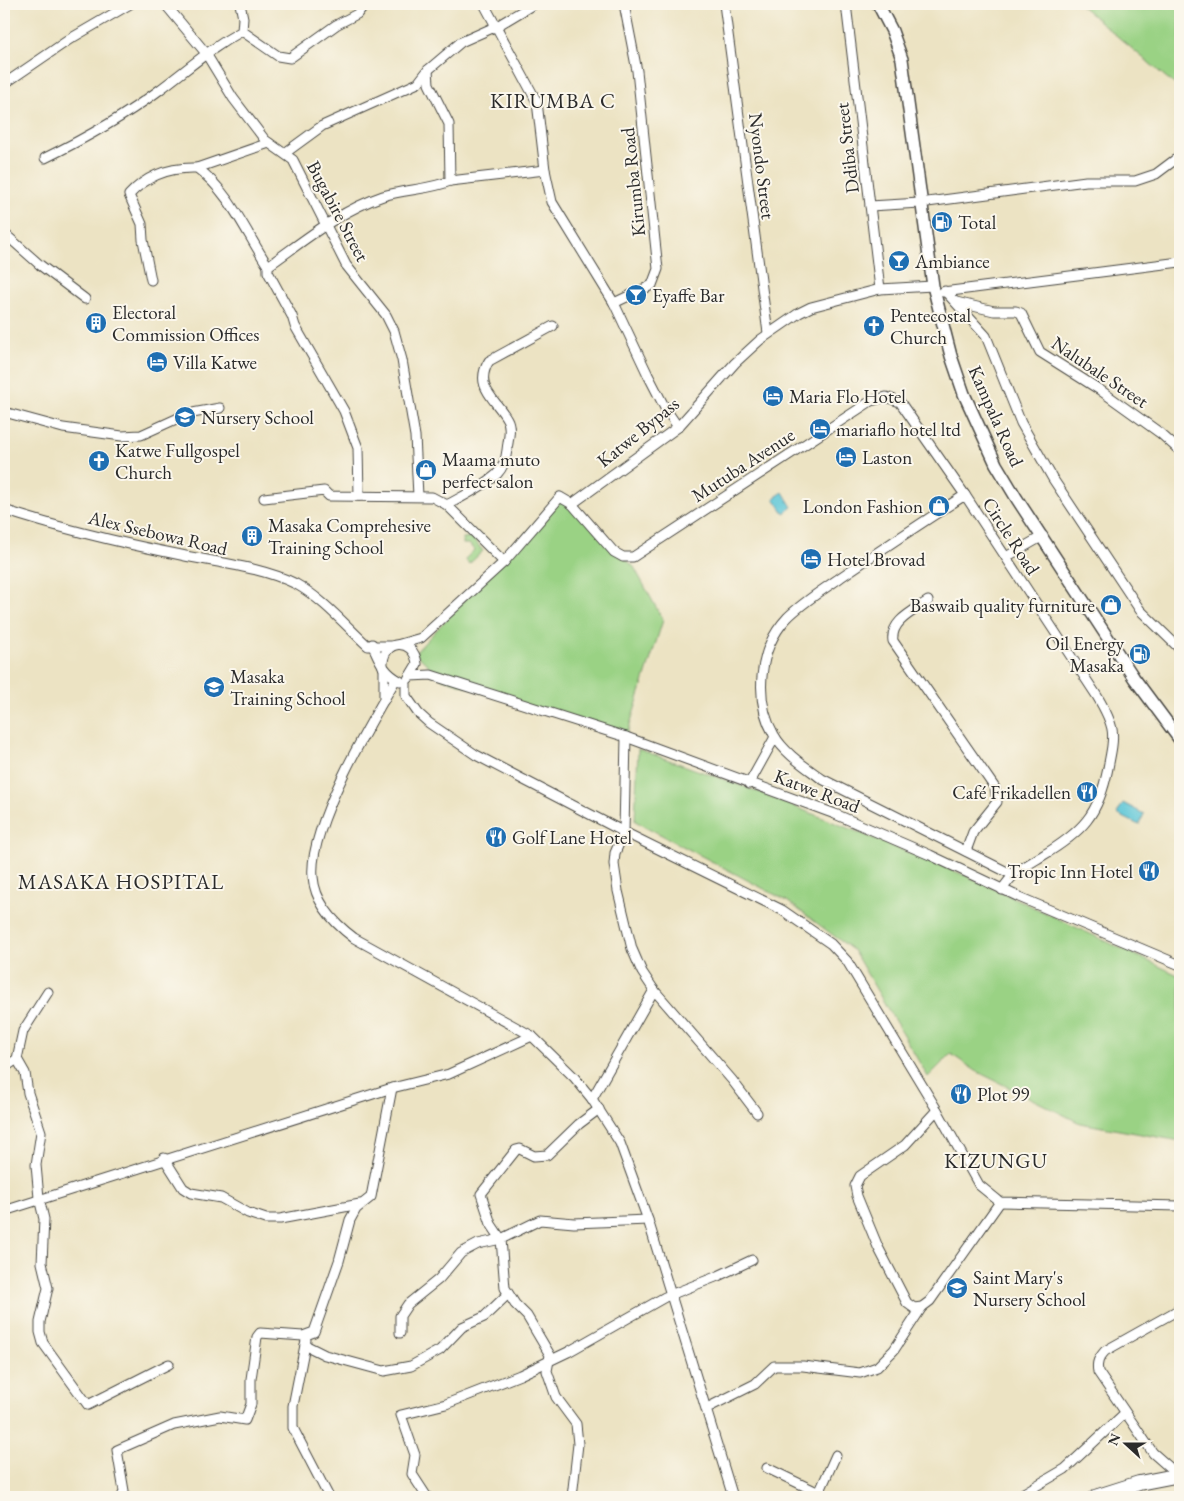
<svg xmlns="http://www.w3.org/2000/svg" width="1184" height="1501" font-family="'EB Garamond',serif">
  <style>
    .green { fill: #9ad284; stroke: #627e58 }
    .water { fill: #5cc6d7; stroke: #447881 }
    .lines { fill: none; stroke-linecap: round; stroke-linejoin: round }
    .minor-casing { stroke: #484742; stroke-width: 11 }
    .major-casing { stroke: #484742; stroke-width: 14 }
    .highway-casing { stroke: #484742; stroke-width: 16 }
    .minor { stroke: #fff; stroke-width: 9 }
    .major { stroke: #fff; stroke-width: 11 }
    .highway { stroke: #fff; stroke-width: 14 }
    .labels { text-anchor: middle; dominant-baseline: central; stroke-width: 4; stroke-linejoin: round; paint-order: stroke }
    .street-label { font-size: 19px; fill: #2b2b2b; stroke: #fbf7ec }
    .poi-label { font-size: 19px; fill: #2b2b2b; stroke: #fbf7ec; text-anchor: start }
    .quarter-label { font-size: 21px; letter-spacing: 1px; fill: #2b2b2b; stroke: #fbf7ec }
  </style>
  <rect width="100%" height="100%" fill="#fbf7ec"/>
  <filter id="ink" filterUnits="userSpaceOnUse"><feTurbulence type="fractalNoise" baseFrequency=".02" numOctaves="2"/><feDisplacementMap in="SourceGraphic" scale="10" xChannelSelector="R" yChannelSelector="G"/><feConvolveMatrix kernelMatrix="1 2 1 2 8 2 1 2 1" color-interpolation-filters="sRGB"/></filter>
  <filter id="wash" filterUnits="userSpaceOnUse"><feTurbulence type="fractalNoise" baseFrequency=".0096" numOctaves="4" result="noise"/><feDisplacementMap in="SourceGraphic" scale="20" xChannelSelector="R" yChannelSelector="G"/><feGaussianBlur stdDeviation="1.12" result="paint"/><feColorMatrix in="noise" values="0 0 0 0 0 0 0 0 0 0 0 0 0 0 0 0 0 1.4 0 .05"/><feComposite in="paint" operator="in"/></filter>
  <g filter="url(#wash)">
    <rect width="100%" height="100%" fill="#ece3c3"/>
    <g class="green">
      <polygon points="1079,4 1180,4 1180,89"/>
      <polygon points="560,497 634,567 663,620 626,737 443,679 415,653"/>
      <polygon points="472,537 483,551 469,564 465,559 474,550 469,544 463,544 463,538"/>
      <polygon points="638,749 756,791 969,877 1180,976 1180,1141 1080,1123 976,1071 951,1054 928,1077 853,950 787,901 635,821"/>
    </g>
    <g class="water">
      <polygon points="783,492 792,507 784,513 774,498"/>
      <polygon points="1123,803 1144,814 1139,825 1117,814"/>
    </g>
  </g>
  <g filter="url(#ink)">
    <g class="lines">
      <g class="minor-casing">
        <g id="minor">
          <polyline points="165,4 205,52 233,98 265,140 293,160 346,265 386,315 394,331 402,360 415,436 418,496"/>
          <polyline points="484,4 537,102 545,170 552,202 614,303 648,375 665,408 678,427"/>
          <polyline points="724,4 768,333"/>
          <polyline points="846,4 880,289"/>
          <polyline points="242,31 278,56 290,58 336,25 357,14 365,4"/>
          <polyline points="4,84 70,39 130,4"/>
          <polyline points="285,153 322,126 418,83 428,70 461,42 497,26 534,4"/>
          <path d="M45,158c39,-19 77,-40 113,-67 30,-22 51,-42 84,-60l1,-13 -3,-14"/>
          <polyline points="197,168 269,143"/>
          <polyline points="450,181 545,170"/>
          <polyline points="870,206 920,203 1086,181 1135,181 1156,174 1176,159"/>
          <polyline points="4,233 40,265 85,299"/>
          <path d="M151,280l-8,-40 -1,-16 -13,-29c18,-20 41,-28 68,-27 33,24 49,65 71,98"/>
          <polyline points="945,291 986,336 1021,423 1053,479 1140,610 1180,649"/>
          <polyline points="943,292 1180,262"/>
          <polyline points="956,302 994,311 1016,311 1021,313 1040,352 1100,390 1160,433 1180,451"/>
          <polyline points="614,303 652,285 658,269 637,71 624,4"/>
          <polyline points="4,412 63,428 122,436 141,435 187,414 220,408"/>
          <path d="M359,496l-1,-48 -14,-37 -49,-85 -3,-10 -24,-44v-6c37,-26 71,-55 115,-70 22,-7 46,-6 67,-15l-1,-57 -20,-40 -1,-14"/>
          <polyline points="264,498 324,491 329,496 432,497 447,505 504,562"/>
          <polyline points="572,504 614,552 623,557 633,557 871,401 886,397 900,402 965,495"/>
          <path d="M447,505c16,-9 36,-18 50,-31 7,-7 9,-15 10,-24 1,-10 5,-22 0,-31 -11,-20 -34,-32 -18,-58l64,-35"/>
          <path d="M4,510c58,19 117,33 177,45 37,8 81,12 115,29 27,15 50,42 72,62h24"/>
          <polyline points="1006,557 1043,536"/>
          <path d="M928,601c-14,10 -38,20 -35,40l102,147 2,14 -24,30 -7,19"/>
          <path d="M372,644c8,17 11,28 28,37"/>
          <polyline points="400,644 421,638 504,562 560,497 572,504 678,427 735,363 760,340 799,313 811,307 880,289 933,286"/>
          <path d="M383,667c-2,-28 31,-31 34,-3l-9,15"/>
          <polyline points="410,676 431,675 626,737 835,814 930,855 1019,897 1180,965"/>
          <path d="M396,679c-26,44 -88,149 -83,198 2,26 21,46 41,61l178,98 42,41 18,22 28,44 28,77 85,277"/>
          <polyline points="406,684 406,696 418,713 429,723 476,755 624,832 782,910 831,944 847,961 937,1110 979,1185 1000,1202 1180,1206"/>
          <polyline points="384,700 384,669"/>
          <polyline points="626,737 624,832 615,853 614,864 618,891 632,949 642,972 654,990 732,1080 757,1113"/>
          <polyline points="749,784 775,737"/>
          <path d="M1002,890c11,-18 22,-23 40,-34 40,-24 57,-41 66,-88 7,-35 8,-40 -11,-72l-132,-201c-42,27 -83,54 -124,82 -18,13 -38,25 -54,41 -29,31 -33,82 -13,117 10,18 32,32 48,44l189,95"/>
          <polyline points="17,1059 25,1073 28,1093 41,1132 36,1165 39,1198 44,1219 42,1263 48,1288 40,1322 40,1332 43,1343 88,1405 169,1364"/>
          <polyline points="4,1068 17,1059 23,1031 48,992"/>
          <polyline points="592,1099 654,990"/>
          <polyline points="937,1110 905,1145 860,1176 855,1186 857,1196 878,1247 907,1303 914,1308 922,1307 930,1301 1000,1202"/>
          <polyline points="164,1158 183,1188 191,1193 221,1198 248,1213 266,1219 280,1219 360,1204"/>
          <polyline points="4,1211 392,1088 449,1074 532,1036"/>
          <polyline points="400,1333 400,1316 408,1304 439,1279 461,1253 478,1244 501,1239 491,1224 481,1194 516,1150 520,1149 534,1156 547,1155 579,1124 599,1109"/>
          <polyline points="306,1340 293,1406 293,1428 329,1497"/>
          <polyline points="305,1345 325,1355 384,1371 411,1366 440,1350 462,1327 484,1317 508,1294"/>
          <polyline points="707,1408 755,1384 774,1366 803,1366 860,1373 877,1367 894,1350 922,1307"/>
          <polyline points="767,1468 819,1493 836,1455"/>
          <path d="M1178,1475l-25,-22 -55,-81c-2,-10 1,-14 7,-21l75,-42"/>
          <polyline points="815,1496 819,1493 832,1497"/>
          <polyline points="122,1497 124,1491 117,1450 174,1425 220,1416 245,1420 251,1404 251,1379 257,1337 260,1333 303,1336 314,1332 339,1261 350,1220 356,1209 371,1197 392,1088"/>
          <polyline points="427,1497 412,1474 415,1455 401,1415 446,1404 520,1375 568,1352 665,1297 718,1276 752,1260"/>
          <polyline points="572,1497 578,1444 576,1424 556,1397 547,1371 550,1355 527,1316 515,1304 505,1288 501,1239 540,1220 574,1223 648,1220"/>
          <polyline points="1017,1497 1065,1469 1125,1413"/>
        </g>
      </g>
      <g class="major-casing">
        <polyline id="major" points="878,4 892,31 902,59 933,286 951,356 964,394 996,464 1017,499 1134,678 1180,740"/>
      </g>
      <g class="highway-casing">
        <polyline id="highway" points="1095,1497 1139,1483 1180,1475"/>
      </g>
      <use href="#minor" class="minor"/>
      <use href="#major" class="major"/>
      <use href="#highway" class="highway"/>
    </g>
  </g>
  <defs>
    <g id="fuel-disc" transform="scale(1.125)"><circle r="9.5" fill="#1f6fb2" stroke="#fbf7ec"/><path d="M-5.5-6h7V0h2V4h1.3V-2.5L3-4.5l.8-.8L6-3V5H2.5V1h-1V6h-7ZM-4.2-4.7v3.2H.2V-4.7Z" fill="#fff"/></g>
    <g id="bar-disc" transform="scale(1.125)"><circle r="9.5" fill="#1f6fb2" stroke="#fbf7ec"/><path d="M-6-5H6L.8 .8V4.5H3.5V6h-7V4.5H-.8V.8Z" fill="#fff"/></g>
    <g id="building-disc" transform="scale(1.125)"><circle r="9.5" fill="#1f6fb2" stroke="#fbf7ec"/><path d="M-4-6H4V6H1V3H-1V6H-4ZM-2.5-4.3h1.7v1.8h-1.7ZM.8-4.3h1.7v1.8H.8ZM-2.5-1h1.7V.8h-1.7ZM.8-1h1.7V.8H.8Z" fill="#fff"/></g>
    <g id="church-disc" transform="scale(1.125)"><circle r="9.5" fill="#1f6fb2" stroke="#fbf7ec"/><path d="M-1.2-6h2.4v3.5h3.3v2.4h-3.3V6h-2.4V-.1h-3.3v-2.4h3.3Z" fill="#fff"/></g>
    <g id="hotel-disc" transform="scale(1.125)"><circle r="9.5" fill="#1f6fb2" stroke="#fbf7ec"/><path d="M-6-4.5h1.5V1H6V5H4.5V3h-9V5H-6ZM-4 0a1.8 1.8 0 1 1 3.6 0ZM.5 0V-2.5h3Q6-2.5 6 0Z" fill="#fff"/></g>
    <g id="school-disc" transform="scale(1.125)"><circle r="9.5" fill="#1f6fb2" stroke="#fbf7ec"/><path d="M0-5L7-2L0 1L-7-2ZM-4 1L0 2.5L4 1V4Q0 6-4 4Z" fill="#fff"/></g>
    <g id="shop-disc" transform="scale(1.125)"><circle r="9.5" fill="#1f6fb2" stroke="#fbf7ec"/><path d="M-5-2.5h2.3a2.7 3.5 0 0 1 5.4 0H5L5.5 6h-11ZM-1.5-2.5h3a1.5 2.3 0 0 0-3 0Z" fill="#fff"/></g>
    <g id="restaurant-disc" transform="scale(1.125)"><circle r="9.5" fill="#1f6fb2" stroke="#fbf7ec"/><path d="M-5-6h1v4h1v-4h1v4h1v-4h1v5L-1.5 .5V6h-2V.5L-5-1ZM5-6V6H3V1.5H1.5Q1.5-4 5-6Z" fill="#fff"/></g>
  </defs>
  <g fill-rule="evenodd">
    <use href="#fuel-disc" x="942" y="222"/>
    <use href="#bar-disc" x="899" y="261"/>
    <use href="#bar-disc" x="636" y="295"/>
    <use href="#building-disc" x="96" y="323"/>
    <use href="#church-disc" x="874" y="326"/>
    <use href="#hotel-disc" x="157" y="362"/>
    <use href="#hotel-disc" x="773" y="396"/>
    <use href="#school-disc" x="185" y="417"/>
    <use href="#hotel-disc" x="820" y="429"/>
    <use href="#hotel-disc" x="846" y="457"/>
    <use href="#church-disc" x="99" y="461"/>
    <use href="#shop-disc" x="426" y="470"/>
    <use href="#shop-disc" x="939" y="506"/>
    <use href="#building-disc" x="252" y="536"/>
    <use href="#hotel-disc" x="811" y="559"/>
    <use href="#shop-disc" x="1111" y="605"/>
    <use href="#fuel-disc" x="1140" y="654"/>
    <use href="#school-disc" x="214" y="687"/>
    <use href="#restaurant-disc" x="1087" y="792"/>
    <use href="#restaurant-disc" x="496" y="837"/>
    <use href="#restaurant-disc" x="1149" y="871"/>
    <use href="#restaurant-disc" x="961" y="1094"/>
    <use href="#school-disc" x="957" y="1288"/>
  </g>
  <g class="labels">
    <g class="street-label">
      <text transform="translate(847 148) rotate(-97)">Ddiba Street</text>
      <text transform="translate(762 166) rotate(83)">Nyondo Street</text>
      <text transform="translate(633 182) rotate(-96)">Kirumba Road</text>
      <text transform="translate(338 211) rotate(62)">Bugabire Street</text>
      <text transform="translate(1100 372) rotate(34)">Nalubale Street</text>
      <text transform="translate(996 416) rotate(66)">Kampala Road</text>
      <text transform="translate(638 432) rotate(-39)">Katwe Bypass</text>
      <text transform="translate(743 465) rotate(-33)">Mutuba Avenue</text>
      <text transform="translate(158 533) rotate(13)">Alex Ssebowa Road</text>
      <text transform="translate(1011 536) rotate(57)">Circle Road</text>
      <text transform="translate(817 791) rotate(21)">Katwe Road</text>
    </g>
    <g class="poi-label">
      <text x="958" y="222">Total</text>
      <text x="915" y="261">Ambiance</text>
      <text x="652" y="295">Eyaffe Bar</text>
      <text x="112" y="312">Electoral<tspan x="112" dy="22">Commission Offices</tspan></text>
      <text x="890" y="315">Pentecostal<tspan x="890" dy="22">Church</tspan></text>
      <text x="173" y="362">Villa Katwe</text>
      <text x="789" y="396">Maria Flo Hotel</text>
      <text x="201" y="417">Nursery School</text>
      <text x="836" y="429">mariaflo hotel ltd</text>
      <text x="115" y="450">Katwe Fullgospel<tspan x="115" dy="22">Church</tspan></text>
      <text x="862" y="457">Laston</text>
      <text x="442" y="459">Maama muto<tspan x="442" dy="22">perfect salon</tspan></text>
      <text x="923" y="506" text-anchor="end">London Fashion</text>
      <text x="268" y="525">Masaka Comprehesive<tspan x="268" dy="22">Training School</tspan></text>
      <text x="827" y="559">Hotel Brovad</text>
      <text x="1095" y="605" text-anchor="end">Baswaib quality furniture</text>
      <text x="1124" y="643" text-anchor="end">Oil Energy<tspan x="1124" dy="22">Masaka</tspan></text>
      <text x="230" y="676">Masaka<tspan x="230" dy="22">Training School</tspan></text>
      <text x="1071" y="792" text-anchor="end">Café Frikadellen</text>
      <text x="512" y="837">Golf Lane Hotel</text>
      <text x="1133" y="871" text-anchor="end">Tropic Inn Hotel</text>
      <text x="977" y="1094">Plot 99</text>
      <text x="973" y="1277">Saint Mary's<tspan x="973" dy="22">Nursery School</tspan></text>
    </g>
    <g class="quarter-label">
      <text x="553" y="100">KIRUMBA C</text>
      <text x="121" y="881">MASAKA HOSPITAL</text>
      <text x="996" y="1160">KIZUNGU</text>
    </g>
  </g>
  <rect width="1184" height="1501" fill="none" stroke="#fbf7ec" stroke-width="20"/>
  <g transform="translate(1126 1444) rotate(291)" stroke="#fbf7ec" stroke-width="4" paint-order="stroke">
  <path d="M0-4L9 19L0 12L-9 19Z" fill="#2b2b2b"/>
  <text y="-8" font-size="14" font-weight="bold" text-anchor="middle" fill="#2b2b2b">N</text>
  </g>
</svg>
